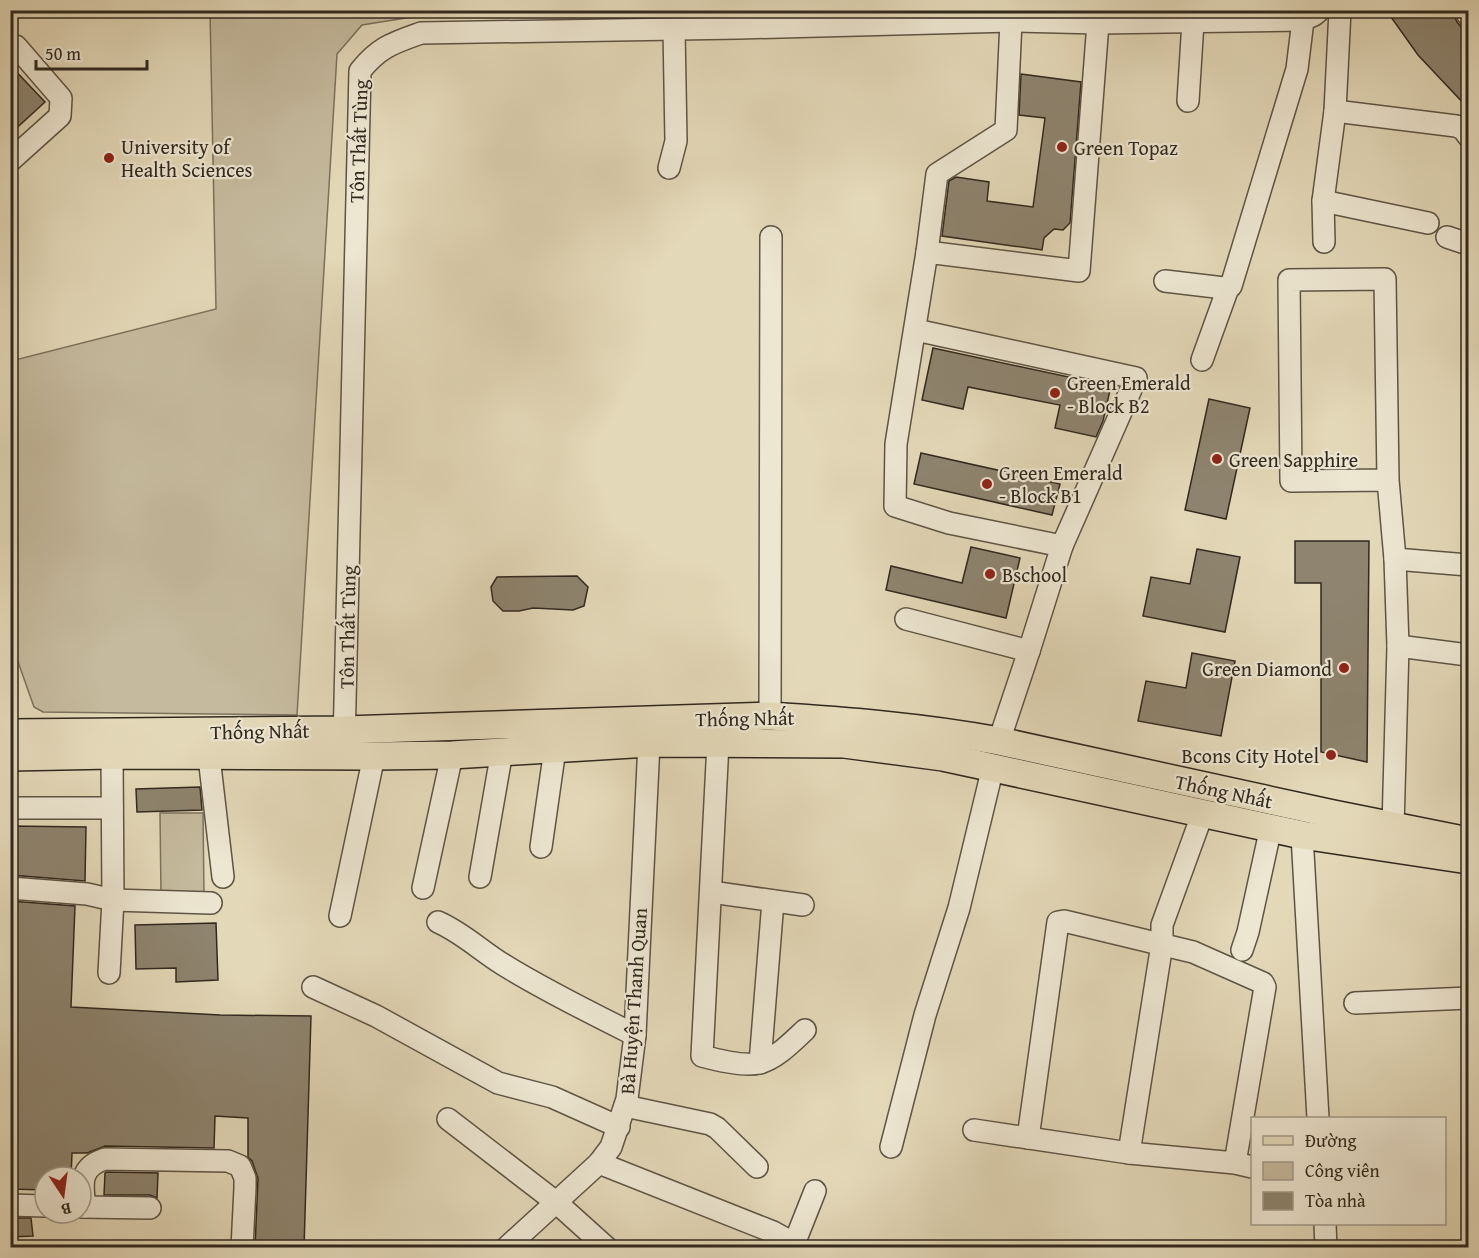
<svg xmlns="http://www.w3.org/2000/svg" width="1479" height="1258" font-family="'Gentium Book Plus',serif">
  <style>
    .green { fill: #c5ba9e; stroke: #7b725e; stroke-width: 1.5 }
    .building { fill: #8e846f; stroke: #31291f; stroke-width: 1.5 }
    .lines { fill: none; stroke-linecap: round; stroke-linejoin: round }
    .minor-casing { stroke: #5e5545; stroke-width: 24 }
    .major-casing { stroke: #31291f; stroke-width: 30 }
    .minor { stroke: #ede6d1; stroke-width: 21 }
    .major { stroke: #e3d8b8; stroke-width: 27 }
    .poi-dot { fill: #8f2418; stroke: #ede6d1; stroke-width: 2 }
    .labels { text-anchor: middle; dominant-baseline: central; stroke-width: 4.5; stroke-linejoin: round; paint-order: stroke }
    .street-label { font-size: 20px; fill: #31291f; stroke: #ede6d1 }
    .poi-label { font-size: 20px; fill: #31291f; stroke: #ede6d1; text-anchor: start }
  </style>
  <rect width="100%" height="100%" fill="#e3d8b8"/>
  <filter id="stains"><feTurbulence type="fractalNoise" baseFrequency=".00333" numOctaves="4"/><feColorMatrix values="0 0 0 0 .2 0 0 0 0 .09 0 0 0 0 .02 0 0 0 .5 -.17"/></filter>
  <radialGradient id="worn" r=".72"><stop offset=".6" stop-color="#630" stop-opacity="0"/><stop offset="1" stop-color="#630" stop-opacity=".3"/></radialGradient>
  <g class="green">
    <polygon points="210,11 450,11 362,25 337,54 297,715 43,712 34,707 11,642 11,361 216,309"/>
    <polygon points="160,813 203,813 204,894 161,895"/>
  </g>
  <g class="building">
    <polygon points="1386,10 1452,10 1457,22 1468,36 1468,108 1418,55"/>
    <polygon points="10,65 45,102 10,134"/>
    <polygon points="1021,74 1081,82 1070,223 1063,230 1054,229 1044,238 1042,250 942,236 949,181 956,177 989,182 987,201 1033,207 1045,118 1019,115"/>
    <polygon points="933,348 1111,386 1103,421 1096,437 1055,428 1060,405 968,387 963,409 922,400"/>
    <polygon points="1209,399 1250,408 1226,519 1185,510"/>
    <polygon points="921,453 1060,484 1052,515 914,484"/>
    <polygon points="1295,541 1369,541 1367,762 1321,752 1321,583 1295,583"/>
    <polygon points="971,547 1020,558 1006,618 886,590 891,566 962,583"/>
    <polygon points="1197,549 1240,557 1225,632 1143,616 1151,577 1190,584"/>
    <polygon points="577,576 588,587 584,606 573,610 533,608 519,611 503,611 493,601 491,587 497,577"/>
    <polygon points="1192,653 1235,661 1221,736 1138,721 1146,681 1186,688"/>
    <polygon points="200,787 202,810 137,812 136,789"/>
    <polygon points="10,826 86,827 85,881 10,875"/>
    <polygon points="10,901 75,906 71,1007 220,1015 311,1016 304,1248 255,1248 258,1178 252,1161 248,1157 248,1118 215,1116 214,1148 105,1146 87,1153 72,1153 71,1177 45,1177 45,1190 10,1189"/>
    <polygon points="216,923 218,980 176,982 176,968 136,969 135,925"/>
    <polygon points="107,1172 158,1173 157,1198 150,1195 104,1195 105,1173"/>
    <polygon points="10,1218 31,1218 33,1236 10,1237"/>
  </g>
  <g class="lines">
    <g class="minor-casing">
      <g id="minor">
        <polyline points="1465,10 1468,15"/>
        <polyline points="10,45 16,46 61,98 60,116 10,161"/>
        <polyline points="1188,101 1193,22"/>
        <polyline points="1335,111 1456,126 1463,129 1468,136"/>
        <polyline points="669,168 676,141 674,29"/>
        <polyline points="1323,201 1428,223"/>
        <polyline points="1447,237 1468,244"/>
        <polyline points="1324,242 1323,201 1335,111 1340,10"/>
        <polyline points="927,252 937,174 1006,130 1011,21"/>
        <polyline points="1165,281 1224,288 1231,286 1297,69 1303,20"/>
        <polyline points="925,332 1136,378 1062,546"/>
        <polyline points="1202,360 1228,288"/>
        <polyline points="1388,480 1291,481 1289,280 1385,279 1388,480 1395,559 1398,646 1393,827"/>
        <polyline points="1395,559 1468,565"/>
        <polyline points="906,619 1029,651 1062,546 949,523 895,506 896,444 927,252 1079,271 1098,23 1097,11"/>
        <polyline points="1398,646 1468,655"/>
        <polyline points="770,716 771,237"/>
        <polyline points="999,741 1029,651"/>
        <path d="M344,743l16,-672c19,-24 33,-28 61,-38l318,-5 272,-7 87,2 205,-3 11,-5 6,-5"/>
        <path d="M718,743l-16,313c15,4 43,11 57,7 17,-4 33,-21 46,-33"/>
        <polyline points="209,757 223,877"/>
        <polyline points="10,808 112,808"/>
        <polyline points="1302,835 1318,1118"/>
        <polyline points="541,847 555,749"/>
        <polyline points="480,877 502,751"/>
        <polyline points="10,888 87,894 113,900 211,903"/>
        <polyline points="423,888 452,755"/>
        <polyline points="711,892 803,905"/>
        <polyline points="340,916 374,756"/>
        <path d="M438,922c25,11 43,29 66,43 42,26 87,48 131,70"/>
        <polyline points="1242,950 1248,932 1271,827"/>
        <polyline points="109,973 113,900 112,755"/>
        <polyline points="313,987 376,1016 498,1083 552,1097 619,1127"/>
        <polyline points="1355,1003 1468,998"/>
        <polyline points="760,1063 773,901"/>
        <polyline points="625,1106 710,1124 717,1128 757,1167"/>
        <polyline points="448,1119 557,1203 607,1248"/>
        <polyline points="974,1130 1129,1153 1235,1163 1252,1167"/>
        <polyline points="1028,1138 1058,922 1064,921 1193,952 1263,983 1265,987 1235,1163"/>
        <polyline points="891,1147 925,1015 959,908 993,767"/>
        <polyline points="1129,1153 1162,944 1162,925 1202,815"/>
        <polyline points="599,1163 773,1232 784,1238 788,1248"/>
        <polyline points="10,1205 45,1206"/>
        <polyline points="81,1207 150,1208"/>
        <path d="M85,1207c-3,-23 -6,-40 20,-48l123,2 12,5 5,12v10l-3,60"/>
        <polyline points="1325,1224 1326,1248"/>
        <polyline points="789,1245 796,1239 815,1191"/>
        <polyline points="506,1248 599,1163 611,1147 627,1099 635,1035 649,743"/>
      </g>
    </g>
    <g class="major-casing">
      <g id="major">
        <path d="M10,733l335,-3 425,-14c77,5 153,11 229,25l334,73 135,27"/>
        <polyline points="10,757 112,755 374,756 452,755 649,743 844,744 943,757 1302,835 1468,860"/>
      </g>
    </g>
    <use href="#minor" class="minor"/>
    <use href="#major" class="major"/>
  </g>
  <g class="poi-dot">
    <circle cx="1062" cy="147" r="6"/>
    <circle cx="109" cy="158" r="6"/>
    <circle cx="1055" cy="393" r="6"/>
    <circle cx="1217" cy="459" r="6"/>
    <circle cx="987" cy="484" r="6"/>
    <circle cx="990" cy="574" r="6"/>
    <circle cx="1344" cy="668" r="6"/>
    <circle cx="1331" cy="755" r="6"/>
  </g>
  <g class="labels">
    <g class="street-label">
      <text transform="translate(358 141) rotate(-88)">Tôn Thất Tùng</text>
      <text transform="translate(347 627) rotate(-89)">Tôn Thất Tùng</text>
      <text transform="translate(745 718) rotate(-1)">Thống Nhất</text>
      <text transform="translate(260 731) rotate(-1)">Thống Nhất</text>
      <text transform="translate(1224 791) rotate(12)">Thống Nhất</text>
      <text transform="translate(633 1001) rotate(-86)">Bà Huyện Thanh Quan</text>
    </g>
    <g class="poi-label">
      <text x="121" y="146">University of<tspan x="121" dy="23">Health Sciences</tspan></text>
      <text x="1074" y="147">Green Topaz</text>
      <text x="1067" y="382">Green Emerald<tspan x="1067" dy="23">- Block B2</tspan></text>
      <text x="1229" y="459">Green Sapphire</text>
      <text x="999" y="472">Green Emerald<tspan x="999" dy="23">- Block B1</tspan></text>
      <text x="1002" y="574">Bschool</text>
      <text x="1332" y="668" text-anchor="end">Green Diamond</text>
      <text x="1319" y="755" text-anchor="end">Bcons City Hotel</text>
    </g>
  </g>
  <rect width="1479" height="1258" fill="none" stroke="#e3d8b8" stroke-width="36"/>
  <rect x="12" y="12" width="1455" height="1234" fill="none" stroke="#31291f" stroke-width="3"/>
  <rect x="18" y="18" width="1443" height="1222" fill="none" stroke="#31291f" stroke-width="1.5"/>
  <rect x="1251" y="1117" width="195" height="108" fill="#ede6d1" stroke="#a29a8a" stroke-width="1.5"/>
  <rect x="1263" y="1136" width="30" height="9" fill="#e3d8b8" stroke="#a29a8a" stroke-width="1.5"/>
  <text x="1305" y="1147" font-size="18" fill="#31291f">Đường</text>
  <rect x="1263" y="1162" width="30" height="18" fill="#c5ba9e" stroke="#a29a8a" stroke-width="1.5"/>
  <text x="1305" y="1177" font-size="18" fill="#31291f">Công viên</text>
  <rect x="1263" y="1192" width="30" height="18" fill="#8e846f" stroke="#a29a8a" stroke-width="1.5"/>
  <text x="1305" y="1207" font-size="18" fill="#31291f">Tòa nhà</text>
  <g transform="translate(63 1195) rotate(167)"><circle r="28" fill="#ede6d1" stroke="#a29a8a" stroke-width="1.5"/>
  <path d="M0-4.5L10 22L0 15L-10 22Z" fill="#8f2418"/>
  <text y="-9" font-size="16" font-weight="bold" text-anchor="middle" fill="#31291f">B</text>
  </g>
  <path d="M36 60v9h111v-9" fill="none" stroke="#31291f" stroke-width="3"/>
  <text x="45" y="60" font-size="18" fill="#31291f" stroke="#ede6d1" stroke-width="4.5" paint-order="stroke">50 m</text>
  <rect width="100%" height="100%" filter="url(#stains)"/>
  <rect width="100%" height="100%" fill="url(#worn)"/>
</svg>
